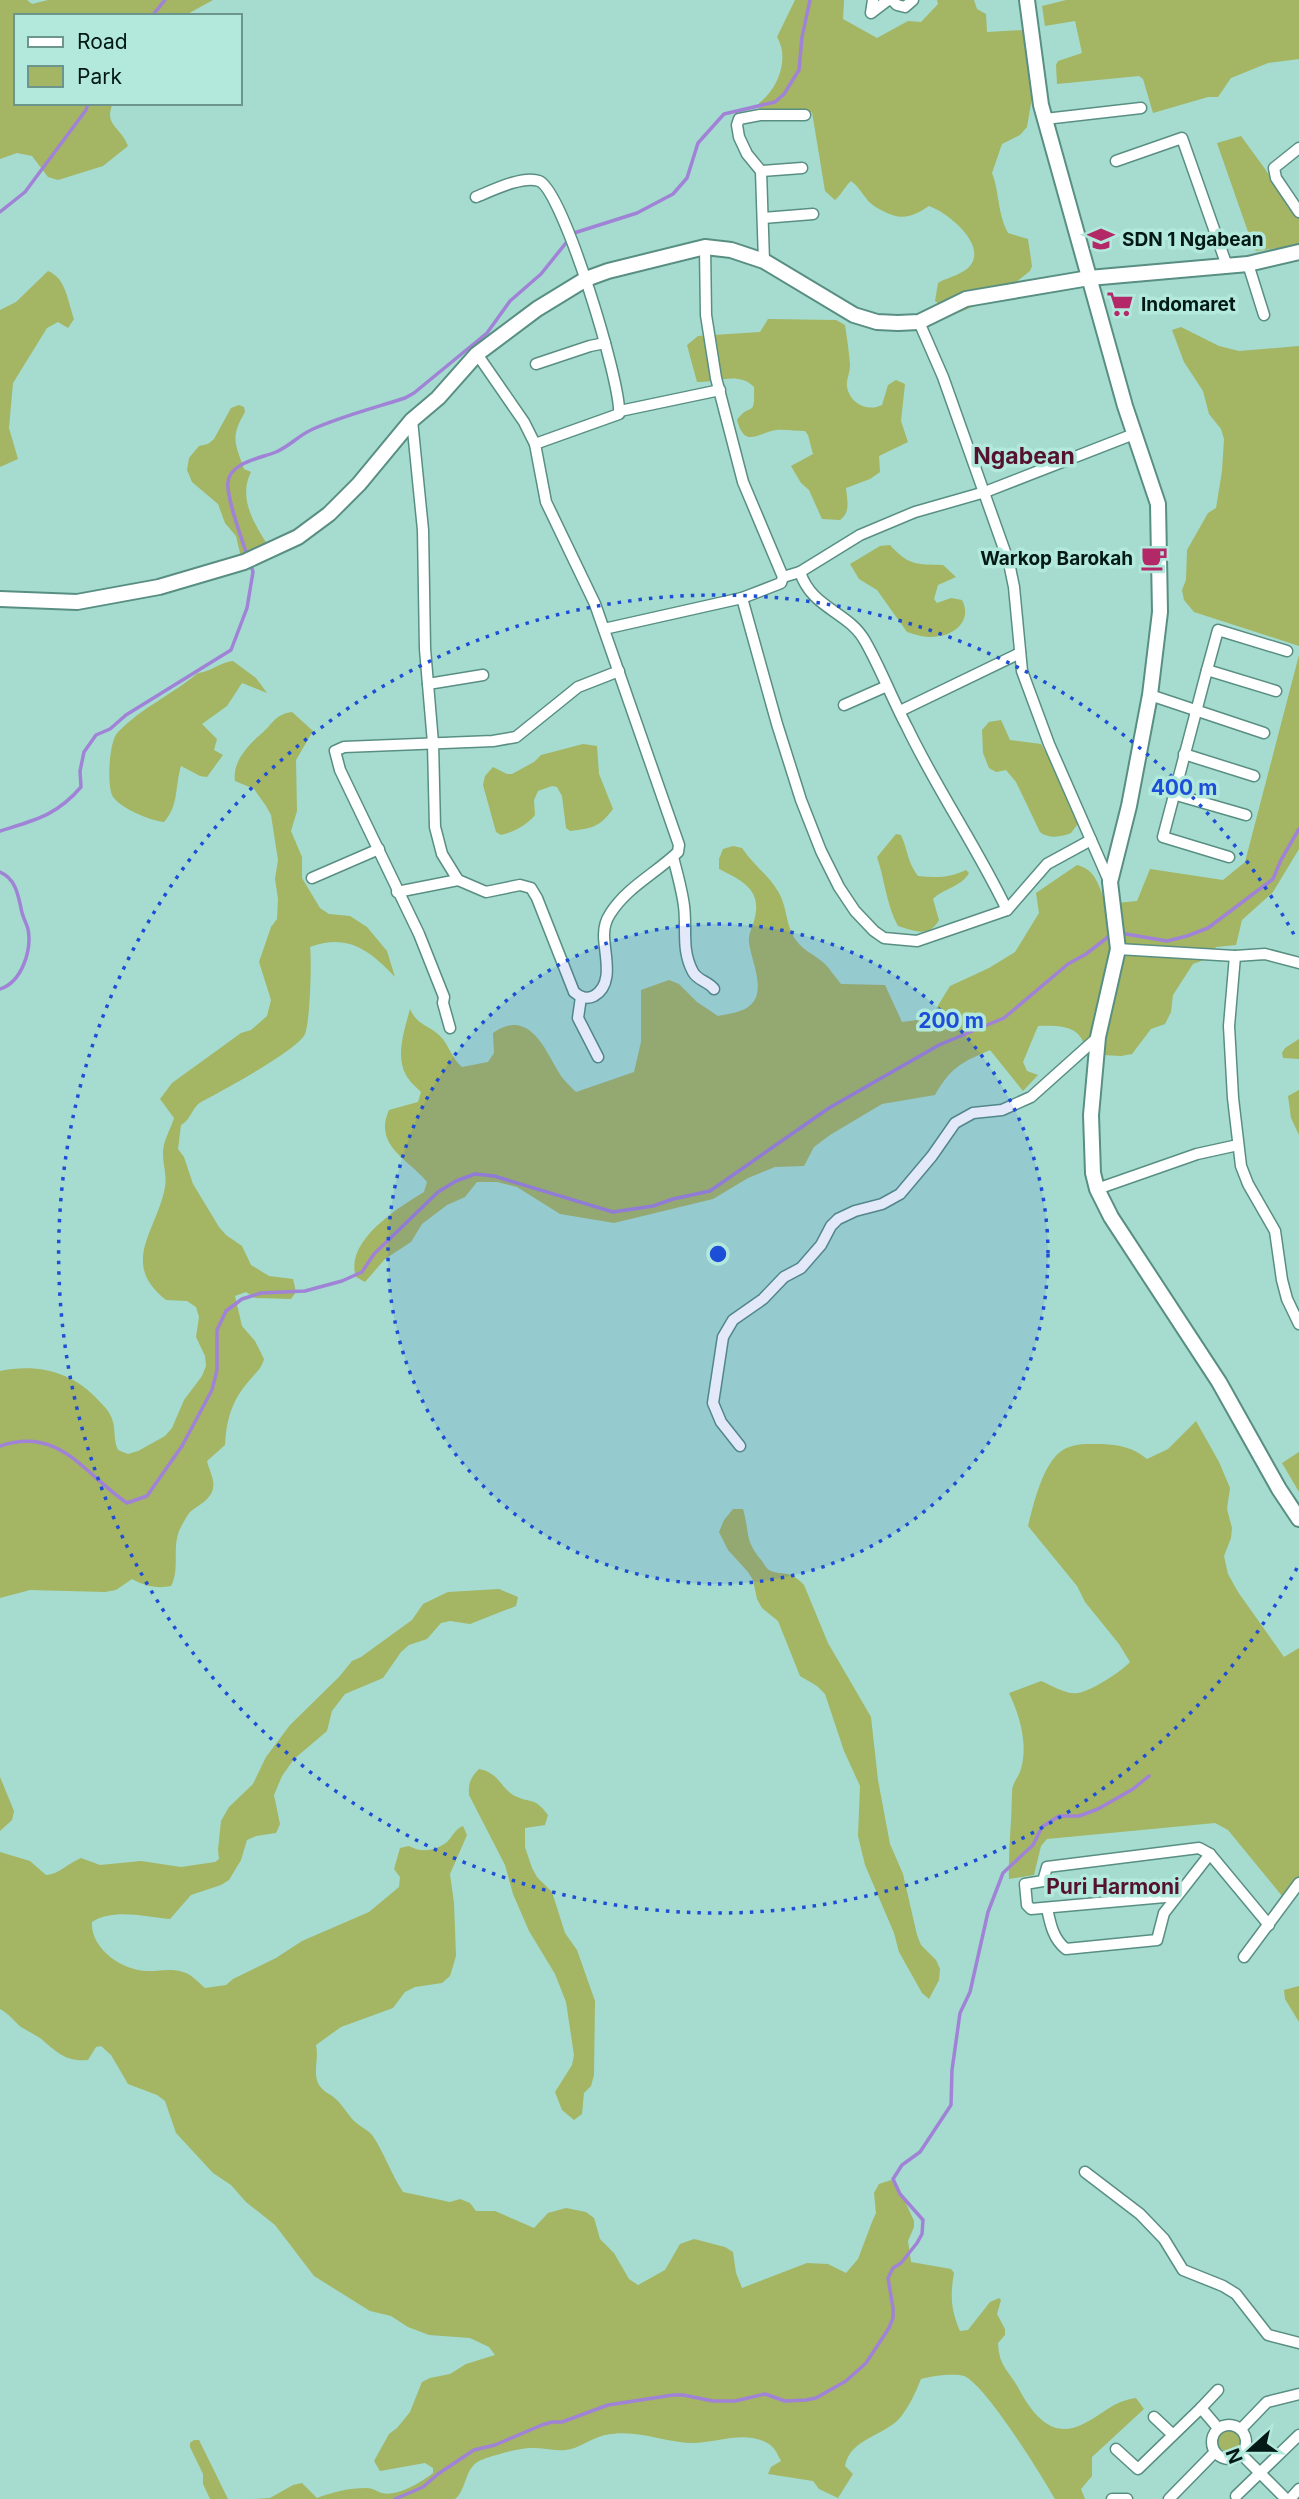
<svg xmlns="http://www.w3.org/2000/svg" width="1299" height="2499" font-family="Inter,sans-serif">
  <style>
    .green { fill: #a4b563 }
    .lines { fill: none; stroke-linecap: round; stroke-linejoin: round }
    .stream { stroke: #a083d6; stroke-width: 3.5 }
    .street-casing { stroke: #598f83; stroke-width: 13 }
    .secondary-casing { stroke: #598f83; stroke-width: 18 }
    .street { stroke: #fff; stroke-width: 10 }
    .secondary { stroke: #fff; stroke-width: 14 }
    .ring { fill: none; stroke: #1d4ed8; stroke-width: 3.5; stroke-dasharray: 3.5 7 }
    .labels { text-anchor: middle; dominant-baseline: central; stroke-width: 7; stroke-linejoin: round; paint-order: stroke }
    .poi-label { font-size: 19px; font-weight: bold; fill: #031915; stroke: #b2e9dc; text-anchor: start }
    .neighbourhood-label { font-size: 21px; font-weight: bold; fill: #54122f; stroke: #b2e9dc }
    .quarter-label { font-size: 23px; font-weight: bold; fill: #54122f; stroke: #b2e9dc }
    .centre { fill: #1d4ed8; stroke: #b2e9dc; stroke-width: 3.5 }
    .ring-label { font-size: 21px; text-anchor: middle; font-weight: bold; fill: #1d4ed8; stroke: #b2e9dc; stroke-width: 7; stroke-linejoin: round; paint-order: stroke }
  </style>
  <rect width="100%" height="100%" fill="#a5dccf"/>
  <g class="green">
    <path d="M0,0h27l5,4 16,-4h165l-29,16h-168v87h97c-10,22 8,24 15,43l-25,20 -45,14 -10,-3 -16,-21 -15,-3 -17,6z"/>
    <path d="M795,0h49l-1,19 34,19 31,-17 13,1 17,-18 -1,-4h37l3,9 9,5 1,18 37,-2 10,56 -7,41 -7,8 -18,9 -10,29c8,21 5,39 16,60l20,6 4,27 -2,5 -33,26 -42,17 -20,-13 3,-18c10,-6 28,-9 34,-20 12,-22 -26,-51 -43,-57 -16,11 -28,15 -46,5 -6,-3 -13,-7 -17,-13 -6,-7 -8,-12 -15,-17 -6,5 -9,13 -16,19l-10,-9 -13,-79 -52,3 -1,-12c19,-14 31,-45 18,-66z"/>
    <polygon points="1066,0 1299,0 1299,59 1268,63 1231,78 1218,97 1208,97 1153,113 1143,79 1139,76 1057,84 1056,65 1058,61 1082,53 1075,21 1045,26 1042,6"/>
    <polygon points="1241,136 1265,169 1291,209 1299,218 1299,245 1256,251 1254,249 1217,143"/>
    <path d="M48,271c18,7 20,31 26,48l-6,9 -10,-6 -11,6 -34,55 -4,45 9,31 -18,8v-157l16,-8z"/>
    <path d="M768,319l68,1 9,5c2,13 4,27 5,40 0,8 -4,15 -3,22 3,17 21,25 35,18l6,-20 8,-5 9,4 -4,37 7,21 -29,14 1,16 -10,7 -24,9c1,12 5,24 -6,32l-18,-1 -13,-29 -8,-7 -10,-17 22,-12 -5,-19 -3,-4c-9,0 -20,-2 -29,-1 -19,3 -31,19 -39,-10 14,-19 18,0 17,-33 -16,-16 -37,-4 -57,-5l-10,-37 11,-9 62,-4z"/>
    <polygon points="1181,327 1219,346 1239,351 1299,346 1299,646 1194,612 1184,600 1182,590 1186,580 1187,550 1208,513 1216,508 1222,471 1224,439 1221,429 1209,414 1203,391 1184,362 1172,330"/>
    <path d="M239,405l5,2 1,5c-15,25 -10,31 -1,57l7,3c-15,29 8,59 23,83l-31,11 -7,-30 -11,-13 -7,-19 -26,-22 -5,-12 2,-12 10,-12 9,-2 6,-5 17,-31z"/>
    <path d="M890,545c19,21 26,19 53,20l13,12 -18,8 -4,14 3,4 14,-5 11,2c12,23 -12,38 -33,37 -7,0 -15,-3 -22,-5l-30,-42 -18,-11 -9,-15 30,-18z"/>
    <path d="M1299,655v194l-26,43 -31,28 -6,25 -20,2 -10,12 -13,5 -20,31 -2,17 -6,12 -14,5 -19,25 -11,2 -36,-2c0,-28 -23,-29 -47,-28l-15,36 4,9 11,4 -15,16 -33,-41c-28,12 -39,17 -55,45l-53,9 -52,31 -16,12 -10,19 -29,1 -27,11 -35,21 -99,24 -54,-9 -43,-27 -20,-5h-20l-12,15 -18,8 -25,19 -11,18 -26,17 -20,23 -9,-5c-12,-36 43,-70 68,-85l3,-10c-18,-23 -54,-36 -38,-72l29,-8 3,-10c-5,-5 -12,-11 -15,-17 -11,-19 -1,-47 4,-66 8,17 17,15 29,26 10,9 12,23 23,32l26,-5 6,-9 -1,-20c35,-25 51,14 65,38 4,8 12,15 18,21l58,-20 7,-30v-52l28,-10 10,4 18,18 21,14c9,-2 19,-3 27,-7 25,-13 6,-47 4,-67 -1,-7 3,-14 5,-21 9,-31 -11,-40 -35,-52v-10l4,-10 10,-3 9,2c11,17 27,27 37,45 8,14 7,33 16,46 8,12 19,15 29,24 6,6 11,14 17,21l44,1 17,37 22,-3 10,-7 16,-26 39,-18 26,-16 24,-39 -3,-20 41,-28c19,4 22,22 29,39l31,-3 13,-32 73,11 22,-18z"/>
    <path d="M233,661l23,17 11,15 -25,-10 -15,23 -25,18 15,15 -3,11 9,5 -16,22 -7,-1 -19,-10c-6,19 -2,40 -17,56 -12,-1 -46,-14 -52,-27 -5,-12 -3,-54 6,-63 23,-24 55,-38 80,-59 13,-1 22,-11 35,-12z"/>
    <path d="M292,712l21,19 -17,29 1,51 -6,20 11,26v21l18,30 9,6 21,2 17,11 20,24 8,26c-25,-27 -48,-44 -85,-30 2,13 0,76 -5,87 -7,16 -85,58 -104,68 -9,5 -10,18 -20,23l-3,24 6,8 9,27 26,43 7,8 16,11 9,19 18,11 24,3 3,13 -5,7 -36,-1 -9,-6 -11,4 7,30 13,15 9,18c-3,11 -9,14 -16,23 -16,18 -22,39 -23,63l-18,16c2,9 8,19 6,27 -2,12 -15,17 -23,24 -4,5 -8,13 -11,19 -7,18 1,38 -8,55 -14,3 -27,0 -39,-7l-16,11 -11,2 -75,-2 -30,8v-227c37,-8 74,1 99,30 5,5 11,11 13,18 4,10 1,21 6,31l10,4 10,-3 27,-15 7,-8 12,-28 18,-24 4,-10 -1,-10 -9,-19 3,-20 -3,-10 -9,-6 -21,-1c-47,-37 -9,-69 -1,-113 2,-11 -2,-22 -2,-33 0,-14 7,-23 11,-36l-14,-19 12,-16 69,-50 10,-3 16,-14 4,-16 -12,-38 12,-35 6,-8 1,-20 -3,-20 3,-19 -7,-45 -5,-9 -12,-17 -19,-8c-3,-18 12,-35 26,-47 12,-10 14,-20 31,-22z"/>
    <path d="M1001,720l9,20 31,4 12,21 24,54v6l-6,8c-9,4 -23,6 -31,-1l-24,-50 -10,-12 -10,2 -7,-4 -6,-15 -1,-23 7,-8z"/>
    <path d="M583,744l14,2 2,28 14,35c-14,19 -21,19 -43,22l-4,-3 -4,-32 -5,-9 -5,-1 -14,5 -4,9 1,15c-8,10 -21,17 -34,20l-5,-3 -13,-47 2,-9 8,-9 14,7h5l22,-12 7,-7z"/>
    <path d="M896,834l5,1c7,15 6,27 17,41 17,2 32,2 48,-6l3,3c-8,14 -25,15 -36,26l6,21c-10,18 -24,11 -41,6 -12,-22 -13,-46 -21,-69z"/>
    <polygon points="1299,1039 1299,1059 1283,1058 1282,1053 1285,1048"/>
    <polygon points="1299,1090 1299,1135 1291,1118 1288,1096"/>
    <path d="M1196,1421l23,41 11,26 -3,21 5,19 -1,10 -7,18 4,18 10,18 46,65 15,-9v244l-7,-8 -10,12 -54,-66 -13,-7 -168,16 -6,7 -7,29 -25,4c-1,-29 3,-58 3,-87 0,-8 5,-13 8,-20 9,-26 0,-56 -11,-79l32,-12c10,4 25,14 37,12 13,-2 43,-21 52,-31l-11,-18 -34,-42 -8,-16 -49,-60c6,-23 16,-71 41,-79 10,-4 23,-3 33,-3 17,1 31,3 45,15l21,-10z"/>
    <polygon points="1299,1452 1299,1492 1282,1463"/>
    <path d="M733,1509h10c7,24 1,31 19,52 2,3 4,7 7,9 14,7 19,-2 35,15l24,58 43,74 7,63 12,64 13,30 14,61 4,10 15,15 4,9 -1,11 -10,19 -7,-6 -23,-41 -5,-19 -29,-68 -7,-29 2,-50 -16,-35 -19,-57 -8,-8 -17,-10 -22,-55 -16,-13 -5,-9 -4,-19 -5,-8 -20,-22 -9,-18 5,-12z"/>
    <path d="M499,1589l19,8 -2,9 -46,18 -20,-3 -9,2 -14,16 -18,6 -8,7 -18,26 -38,16 -13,17 -5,20 -33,28 -12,17 -8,19 6,29 -4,9 -20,3 -9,4 -6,20 -12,20 -8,5 -30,10 -21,24c-24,-2 -57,-11 -78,3 -2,27 32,50 57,49 12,0 22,-3 34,1 8,2 15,10 22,16l21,-3 7,-6 43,-21 26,-17 67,-29 30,-25 1,-10 -6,-8 6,-21 9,-2c12,7 26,5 38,-4 6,-6 8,-13 16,-16l4,9 -17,39 4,29 2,53 -6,20 -8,7 -27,4 -10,5 -12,16 -52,19 -25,18c3,13 -3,26 2,38 4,9 13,11 19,17 8,8 13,19 22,25 5,4 9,5 13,10 12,17 19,39 31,57l47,10 10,-3 10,4 6,8h19l39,17 14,-15 18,-5 20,4 8,6 6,21 14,14 15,26 9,6 27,-15 15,-26 14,-5 31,8 8,5 3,21 6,15 65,-25 21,1 18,9 12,-14 14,-37 4,-9 -2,-20 5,-9 12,-4 13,19 10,22v6l-6,14 3,21 40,7 3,4c-4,23 -3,37 6,58l8,-1 22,-28 9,-4 2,2 -4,14 8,15v6l-7,8c1,25 12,28 22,48 13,24 33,49 63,33 21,-10 28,-22 53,-26l8,11 -52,48v19l-11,13 4,10h-30c-13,-23 -70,-115 -91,-123 -8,-3 -34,0 -43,3 -6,15 -12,28 -22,40 -16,17 -49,20 -54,47l8,8 -15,24 -19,-9 -6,-8 -45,-7 3,-7 10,-6c-3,-6 -6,-13 -12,-17 -22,-14 -51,-2 -74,-1 -31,0 -58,-15 -90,-8 -14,3 -26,14 -40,15 -11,1 -22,-2 -32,-2 -12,-1 -42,8 -52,12 -17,7 -14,30 -26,39h-202l17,-1 23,-13 9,-2 15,15c16,-6 32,-10 49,-10 7,0 10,3 16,5 15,4 40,-11 51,-20v-5l-8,-5 -45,8 -6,-10 15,-27 8,-6 13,-16 12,-30 8,-4 20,-4 16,-10 29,-9 -6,-8 -19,-9 -41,-3 -21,-8 -17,-11 -21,-5 -56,-35 -39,-51 -29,-23 -15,-17 -18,-12 -37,-40 -11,-32 -8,-6 -29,-11 -17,-29 -10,-9 -5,1 -8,13c-23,2 -31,-8 -48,-22 -6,-4 -13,-7 -19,-11 -7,-6 -13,-14 -21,-18v-157l30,9 16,14c14,-1 22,-12 35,-17l19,7 41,-4 40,6 34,-5 4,-3 -1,-9 3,-29 8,-14 24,-23 13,-27 24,-32 49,-48 13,-16 9,-4 51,-37 11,-16 25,-12z"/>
    <path d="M479,1769c21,4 21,19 36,27 16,8 19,0 33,19l-3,10 -20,3v19l7,21 5,9 15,15 13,41 12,17 18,51 -1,74 -3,11 -7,7 -2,21 -8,6 -12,-10 -7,-18 17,-27 2,-10 -8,-53 -11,-28 -26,-43 -16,-37 -8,-29 -36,-70c-1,-12 2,-18 10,-26z"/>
    <polygon points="0,1777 14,1811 12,1820 0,1831"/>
    <polygon points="1299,1986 1299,2022 1285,1999 1284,1990"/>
    <circle cx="1229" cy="2441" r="11"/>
    <polygon points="194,2440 199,2440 228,2499 210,2499 203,2484 203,2474 190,2447 190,2443"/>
  </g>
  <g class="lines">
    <g class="stream">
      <polyline points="152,16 165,0"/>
      <polyline points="0,212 25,192 86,110 88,103"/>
      <path d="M247,555c-5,-16 -21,-58 -19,-73 2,-20 34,-24 48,-30 14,-6 23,-17 37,-23 29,-13 61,-21 92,-31l9,-5 73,-60 23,-32 31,-27 33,-41 63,-20 36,-19 14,-16 11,-35 26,-29 51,-12 9,-8 15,-24 3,-33 8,-37"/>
      <path d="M0,831c35,-11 56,-15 81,-44l-1,-16 4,-19 12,-17 14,-6 16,-14 105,-65 16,-42 6,-36 -3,-10"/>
      <path d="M0,872c15,6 18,22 21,36 1,8 5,14 7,21 4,21 -6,53 -28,60"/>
      <polyline points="1120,933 1167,941 1187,936 1208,928 1273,879 1281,860 1299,829"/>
      <path d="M0,1446c60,-20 84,28 127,57l20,-7 35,-50 30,-56 5,-20v-40l9,-19 16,-12 19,-6 44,-2 37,-10 20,-9 12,-18 64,-62 18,-11 19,-7 19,2 119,36 40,-6 20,-7 37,-8 119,-83 110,-63 65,-27 64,-54 18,-10 26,-20"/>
      <polyline points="395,2499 423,2487 438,2474 474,2450 495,2445 542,2425 552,2422 562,2422 608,2405 673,2395 683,2395 713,2401 735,2401 765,2394 785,2401 806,2400 816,2398 846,2381 866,2363 889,2328 893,2318 893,2308 888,2278 893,2268 901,2263 917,2243 922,2234 923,2220 900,2194 893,2179 902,2165 920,2152 951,2105 952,2070 960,2013 970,1992 988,1912 1003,1873 1033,1845 1042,1827 1059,1816 1079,1816 1098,1809 1133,1789 1149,1776"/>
    </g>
    <g class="street-casing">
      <g id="street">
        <polyline points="873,0 871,13 888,0"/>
        <polyline points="892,0 897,5 905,7 913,0"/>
        <polyline points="1045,119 1141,108"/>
        <polyline points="1299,148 1274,168 1276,178 1299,212"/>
        <polyline points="1116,161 1182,138 1227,266"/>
        <polyline points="761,171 802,168"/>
        <path d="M476,197c15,-6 47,-22 63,-16 24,9 83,204 80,233l-84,30"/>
        <polyline points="763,218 813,214"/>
        <polyline points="705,247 706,315 716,378 743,482 783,577 781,583 742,598 777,724 801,800 821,851 839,887 855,911 874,931 884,938 917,941 1007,910 1047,864 1091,840"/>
        <polyline points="764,261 761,171 747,154 739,137 737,125 739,119 760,115 805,115"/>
        <polyline points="1248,264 1264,315"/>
        <polyline points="919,322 943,377 1009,563 1014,587 1022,671 1049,744 1109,881"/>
        <polyline points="536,364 590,346 605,343"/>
        <polyline points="620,411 720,390"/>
        <path d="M412,420l11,110 2,119 8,94 2,84 7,27 16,26 28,12 34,-7 11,3 6,10 37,94c6,5 12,8 20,4 21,-12 10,-42 10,-61 0,-7 2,-15 6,-21 17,-27 45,-40 68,-62l1,-7 -84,-241 -49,-102 -11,-58 -11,-22 -47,-68"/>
        <path d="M800,572c12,37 48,39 65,69 16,28 27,58 42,86 30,63 70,120 100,183"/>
        <polyline points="783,577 800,572 860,535 915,512 985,492 1134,434"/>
        <polyline points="604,629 742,598"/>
        <polyline points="1207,670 1218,630 1287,651"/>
        <polyline points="428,684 483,675"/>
        <polyline points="1150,695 1264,733"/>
        <polyline points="844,705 887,686"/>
        <polyline points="900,711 1020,653"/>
        <polyline points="1184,754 1254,776"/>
        <polyline points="1173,794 1246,815"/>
        <path d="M673,857c4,16 9,33 11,49 3,23 -3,44 9,66 5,9 15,9 21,17"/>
        <polyline points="1229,857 1163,837 1207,670 1276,691"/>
        <polyline points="312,878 379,849"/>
        <polyline points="397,892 458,880"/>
        <polyline points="1118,949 1235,956 1265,954 1299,963"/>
        <polyline points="1235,956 1229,1026 1233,1098 1241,1166 1248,1184 1275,1231 1282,1280 1287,1299 1299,1324"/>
        <polyline points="581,997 578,1018 598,1057"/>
        <polyline points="450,1028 443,1003 444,997 419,934 340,770 335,751 344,747 493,741 516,737 578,687 619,671"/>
        <polyline points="1097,1189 1197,1154 1238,1145"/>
        <polyline points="740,1446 721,1422 713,1403 723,1337 733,1320 763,1299 784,1277 801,1268 821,1245 831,1226 838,1219 855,1211 882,1204 900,1194 932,1156 955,1123 973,1113 1002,1110 1031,1097 1098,1037"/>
        <polyline points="1176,1896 1031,1909 1027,1905 1025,1884 1043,1881 1047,1867 1199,1848 1210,1854 1269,1925"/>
        <path d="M1047,1908c3,15 6,31 19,41l91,-9 7,-27 46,-59"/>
        <polyline points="1244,1957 1299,1883"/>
        <polyline points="1085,2172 1140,2214 1164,2239 1183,2270 1223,2286 1236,2294 1268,2335 1299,2343"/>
        <polyline points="1201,2408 1218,2390"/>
        <polyline points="1154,2417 1172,2434"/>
        <circle cx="1229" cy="2442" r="17"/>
        <polyline points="1241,2429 1267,2402 1299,2394"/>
        <polyline points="1116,2449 1138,2469 1201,2408 1218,2428"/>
        <polyline points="1242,2455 1286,2499"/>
        <polyline points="1236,2496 1299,2435"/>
        <polyline points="1112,2499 1127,2499"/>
        <polyline points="1169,2499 1214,2453"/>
        <polyline points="1290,2499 1299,2489"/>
      </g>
    </g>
    <g class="secondary-casing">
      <g id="secondary">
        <polyline points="1027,0 1041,105 1125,406 1158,504 1160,612 1150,695 1129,806 1110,882 1118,949 1098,1037 1091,1115 1093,1173 1097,1189 1111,1217 1219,1382 1279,1489 1299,1519"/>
        <polyline points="0,599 77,602 159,587 244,562 298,537 329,514 359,484 412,420 438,398 477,354 537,309 586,279 608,271 705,247 731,250 764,261 854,315 877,322 898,323 919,322 966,299 1089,278 1248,264 1299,252"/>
      </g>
    </g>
    <use href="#street" class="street"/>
    <use href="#secondary" class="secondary"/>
  </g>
  <circle cx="718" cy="1254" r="330" fill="#1d4ed8" fill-opacity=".12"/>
  <g class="ring">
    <circle cx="718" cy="1254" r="330"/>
    <path d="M1297 1568A659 659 0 1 1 1297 940"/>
  </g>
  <defs>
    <g id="school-bare" transform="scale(2.1)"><path d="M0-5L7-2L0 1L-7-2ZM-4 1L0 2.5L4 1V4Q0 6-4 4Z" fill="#b32866" stroke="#b2e9dc" stroke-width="2.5" paint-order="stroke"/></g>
    <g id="supermarket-bare" transform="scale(2.1)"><path d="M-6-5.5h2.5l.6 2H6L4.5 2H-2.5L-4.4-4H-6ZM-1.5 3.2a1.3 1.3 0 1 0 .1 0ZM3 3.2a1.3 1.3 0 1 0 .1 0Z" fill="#b32866" stroke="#b2e9dc" stroke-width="2.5" paint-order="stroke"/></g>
    <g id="cafe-bare" transform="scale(2.1)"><path d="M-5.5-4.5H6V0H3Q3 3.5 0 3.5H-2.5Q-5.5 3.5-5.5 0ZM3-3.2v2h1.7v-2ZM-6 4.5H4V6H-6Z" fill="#b32866" stroke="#b2e9dc" stroke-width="2.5" paint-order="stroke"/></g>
  </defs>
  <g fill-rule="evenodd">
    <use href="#school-bare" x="1101" y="239"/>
    <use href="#supermarket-bare" x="1120" y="304"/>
    <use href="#cafe-bare" x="1154" y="558"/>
  </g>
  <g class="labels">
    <g class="poi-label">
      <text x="1122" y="239">SDN 1 Ngabean</text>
      <text x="1141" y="304">Indomaret</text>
      <text x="1133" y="558" text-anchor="end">Warkop Barokah</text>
    </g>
    <g class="neighbourhood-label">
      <text x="1113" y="1886">Puri Harmoni</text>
    </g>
    <g class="quarter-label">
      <text x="1024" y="456">Ngabean</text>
    </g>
  </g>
  <circle cx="718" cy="1254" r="10" class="centre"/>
  <g class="ring-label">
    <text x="1184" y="795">400 m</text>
    <text x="951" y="1028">200 m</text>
  </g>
  <rect x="14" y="14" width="228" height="91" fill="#b2e9dc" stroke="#6c968c" stroke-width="2"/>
  <rect x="28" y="37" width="35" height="10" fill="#ffffff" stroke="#6c968c" stroke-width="2"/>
  <text x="77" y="49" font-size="21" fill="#031915">Road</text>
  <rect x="28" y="66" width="35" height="21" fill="#a4b563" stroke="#6c968c" stroke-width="2"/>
  <text x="77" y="84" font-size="21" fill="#031915">Park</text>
  <g transform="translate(1250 2450) rotate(249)" stroke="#b2e9dc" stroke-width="5" paint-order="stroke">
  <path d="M0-5L12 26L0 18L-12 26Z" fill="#031915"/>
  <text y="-10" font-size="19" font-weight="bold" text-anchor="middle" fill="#031915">N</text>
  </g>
</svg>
